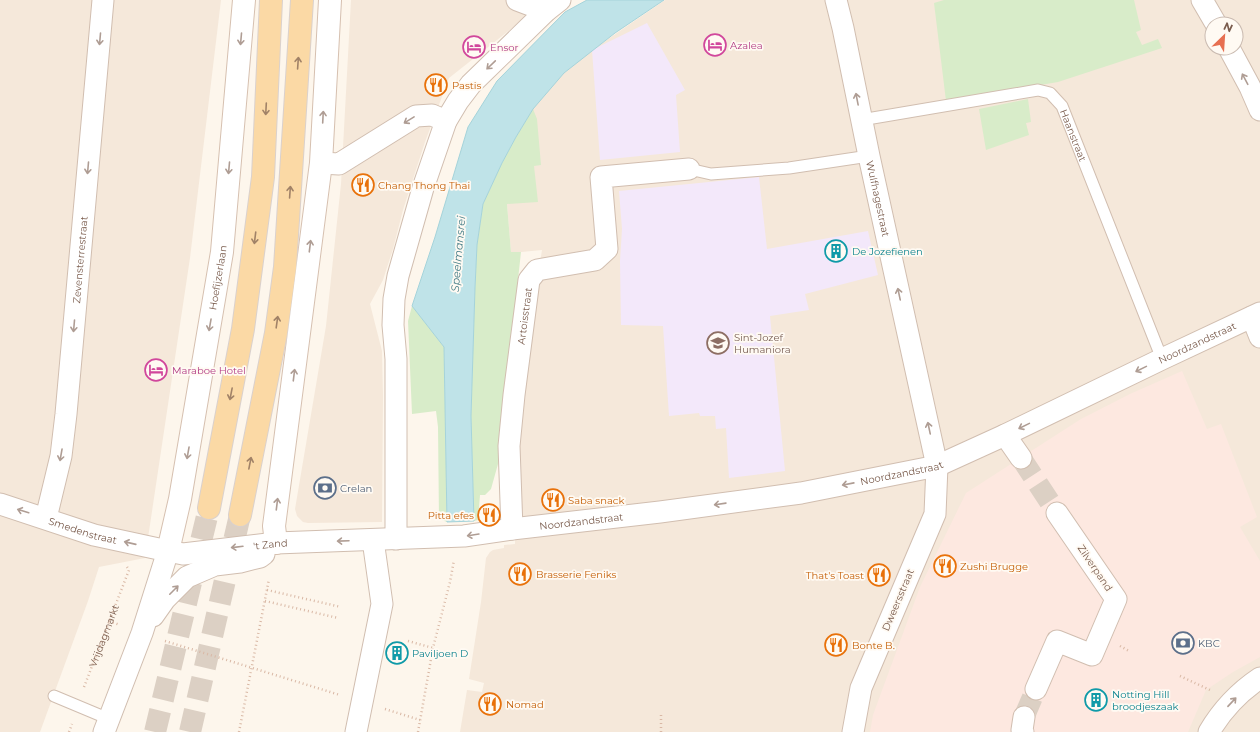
<svg xmlns="http://www.w3.org/2000/svg" width="1260" height="732" font-family="Montserrat,sans-serif">
  <style>
    .residential { fill: #f5e8da; fill-rule: evenodd }
    .commercial { fill: #fde8e0 }
    .education { fill: #f3e8fa }
    .green { fill: #d8ecc9 }
    .water { fill: #bfe3e8; stroke: #a5d3da }
    .lines { fill: none; stroke-linecap: round; stroke-linejoin: round }
    .street-tunnel { stroke: #dcd0c4; stroke-width: 21; stroke-dasharray: 21 10; stroke-linecap: butt }
    .primary-tunnel { stroke: #dcd0c4; stroke-width: 22; stroke-dasharray: 22 11; stroke-linecap: butt }
    .lane-casing { stroke: #d1beb0; stroke-width: 13 }
    .street-casing { stroke: #d1beb0; stroke-width: 23 }
    .secondary-casing { stroke: #d6c0b0; stroke-width: 24 }
    .primary-casing { stroke: #dad1cd; stroke-width: 24 }
    .path { stroke: #d9b8a5; stroke-width: 2.5; stroke-dasharray: 1 3; stroke-linecap: butt }
    .lane { stroke: #fff; stroke-width: 11 }
    .street { stroke: #fff; stroke-width: 21 }
    .secondary { stroke: #fff; stroke-width: 22 }
    .primary { stroke: #fbd9a5; stroke-width: 22 }
    .oneway { stroke: #af9d94 }
    .oneway2 { stroke: #a18267 }
    .labels { text-anchor: middle; dominant-baseline: central; stroke-width: 3.5; stroke-linejoin: round; paint-order: stroke }
    .hotel-label { font-size: 10px; fill: #b23c85; stroke: #fffaf3; text-anchor: start }
    .food-label { font-size: 10px; fill: #c56008; stroke: #fffaf3; text-anchor: start }
    .street-label { font-size: 10px; fill: #7a5c4d; stroke: #fffaf3 }
    .culture-label { font-size: 10px; fill: #0d838f; stroke: #fffaf3; text-anchor: start }
    .education-label { font-size: 10px; fill: #785e54; stroke: #fffaf3; text-anchor: start }
    .service-label { font-size: 10px; fill: #4e5e75; stroke: #fffaf3; text-anchor: start }
    .water-label { font-size: 11px; font-style: italic; fill: #437c86; stroke: #fffaf3 }
  </style>
  <rect width="100%" height="100%" fill="#fdf6ec"/>
  <g class="residential">
    <polygon points="0,0 221,0 190,258 145,558 99,567 88,601 40,732 0,732"/>
    <polygon points="351,0 540,0 521,21 449,78 425,142 403,210 393,249 383,280 370,304 382,351 383,396 382,522 308,523 303,522 297,516 295,509 326,326 341,184"/>
    <path d="M665,0h595v732h-800l7,-42 15,2 2,-9 -15,-4 12,-77 5,-44 4,-6 3,-2 11,-2v-3l11,-1 3,-141 24,-153 -31,3 -4,-49 27,-106 58,-48zM1212,24h24v24h-24z"/>
  </g>
  <polygon class="commercial" points="1182,371 1207,429 1221,424 1257,517 1240,527 1260,561 1260,657 1233,672 1206,690 1188,732 870,732 873,715 920,587 966,493 1081,419 1130,394"/>
  <g class="education">
    <polygon points="647,23 685,90 676,95 680,152 600,160 592,50"/>
    <polygon points="759,177 767,249 868,231 878,275 805,294 809,310 770,316 785,471 729,478 726,428 716,429 715,416 700,416 699,413 669,416 663,326 621,325 620,261 622,229 619,191"/>
  </g>
  <g class="green">
    <polygon points="944,0 1134,0 1141,30 1136,32 1142,45 1158,39 1162,48 1058,82 946,101 934,3"/>
    <polygon points="1028,99 1031,122 1026,123 1029,135 986,150 979,109"/>
    <polygon points="533,109 537,119 541,165 534,166 538,202 507,204 511,252 521,252 498,464 491,489 485,495 480,495 478,520 474,521 471,416 475,288 477,245 483,204 502,163 516,137"/>
    <polygon points="412,306 444,347 447,522 439,519 438,427 436,411 412,414 408,321"/>
  </g>
  <polygon class="water" points="587,0 664,0 615,33 564,73 533,109 516,137 502,163 483,204 477,245 475,288 471,416 474,521 447,522 444,347 412,306 435,237 468,127 497,81 565,12"/>
  <g class="lines">
    <g class="street-tunnel">
      <polyline points="1021,458 1057,513"/>
      <polyline points="1024,717 1036,689"/>
    </g>
    <g class="primary-tunnel">
      <polyline points="155,732 209,508"/>
      <polyline points="190,732 240,515"/>
    </g>
    <g class="lane-casing">
      <g id="lane">
        <path id="s2" d="M861,120l177,-30 12,3 12,13 100,253"/>
        <polyline points="689,169 711,174 789,168 869,156"/>
        <polyline points="54,696 109,719"/>
      </g>
    </g>
    <g class="street-casing">
      <g id="street">
        <polyline points="517,0 546,11"/>
        <path id="s3" d="M836,0l7,28 26,128 68,310 -2,48 -74,174 -8,44"/>
        <polyline points="1202,0 1216,24"/>
        <polyline points="1229,48 1250,87 1260,110"/>
        <polyline points="321,163 339,164 416,116 432,115 446,121"/>
        <polyline points="1252,317 1260,337"/>
        <polyline points="1005,435 1021,458"/>
        <path id="s4" d="M0,504l94,31 74,16 15,3 93,-11 188,-7 48,-7 148,-17 141,-19 136,-27 68,-31 157,-76 98,-46"/>
        <path id="s5" d="M46,518l15,-62 5,-42 37,-414"/>
        <path id="s6" d="M512,529l-3,-83 5,-51 15,-115 8,-10 58,-10 12,-11 -6,-72 88,-8"/>
        <polyline points="396,539 396,359 393,325 394,299 398,276 423,188 446,121 458,101 471,84 546,11 560,0"/>
        <polyline points="153,616 165,599 187,577 215,565 240,562 260,557 264,554"/>
        <polyline points="1036,689 1057,641 1092,655 1116,599 1057,513"/>
        <polyline points="104,732 142,633 168,551"/>
        <polyline points="356,732 382,604 373,540"/>
        <polyline points="1023,732 1022,730 1024,717"/>
        <path d="M1209,732c13,-22 30,-40 51,-54"/>
      </g>
    </g>
    <g class="secondary-casing">
      <g id="secondary">
        <polyline points="276,543 274,526 321,163 330,0"/>
        <path id="s7" d="M168,551l12,-52 42,-247 22,-252"/>
      </g>
    </g>
    <g class="primary-casing">
      <g id="primary">
        <polyline points="209,508 243,329 263,177 271,0"/>
        <polyline points="240,515 276,333 285,267 302,0"/>
      </g>
    </g>
    <g class="path">
      <polyline points="267,590 341,607"/>
      <polyline points="265,601 338,618"/>
      <polyline points="109,621 120,625"/>
      <polyline points="165,641 340,695"/>
      <polyline points="408,641 433,648"/>
      <polyline points="1120,646 1129,651"/>
      <polyline points="1180,676 1210,690"/>
      <path id="s1" d="M84,687l45,-117 -2,-3"/>
      <polyline points="385,709 420,720"/>
      <polyline points="69,732 72,724"/>
      <polyline points="239,732 269,579"/>
      <polyline points="418,732 433,648 450,582 454,560"/>
      <polyline points="661,732 661,713"/>
    </g>
    <use href="#lane" class="lane"/>
    <use href="#street" class="street"/>
    <use href="#secondary" class="secondary"/>
    <use href="#primary" class="primary"/>
  </g>
  <defs><path id="oneway-shaft" d="M-6 0H5M1.5-3L5.5 0L1.5 3" fill="none" stroke-width="1.6" stroke-linecap="round" stroke-linejoin="round"/></defs>
  <g class="oneway">
    <use href="#oneway-shaft" transform="translate(100 39) rotate(95)"/>
    <use href="#oneway-shaft" transform="translate(241 39) rotate(95)"/>
    <use href="#oneway-shaft" transform="translate(491 65) rotate(136)"/>
    <use href="#oneway-shaft" transform="translate(1245 79) rotate(-118)"/>
    <use href="#oneway-shaft" transform="translate(857 99) rotate(-101)"/>
    <use href="#oneway-shaft" transform="translate(323 117) rotate(-87)"/>
    <use href="#oneway-shaft" transform="translate(409 120) rotate(148)"/>
    <use href="#oneway-shaft" transform="translate(88 168) rotate(95)"/>
    <use href="#oneway-shaft" transform="translate(229 168) rotate(95)"/>
    <use href="#oneway-shaft" transform="translate(310 246) rotate(-83)"/>
    <use href="#oneway-shaft" transform="translate(899 294) rotate(-102)"/>
    <use href="#oneway-shaft" transform="translate(210 325) rotate(100)"/>
    <use href="#oneway-shaft" transform="translate(74 326) rotate(95)"/>
    <use href="#oneway-shaft" transform="translate(1141 369) rotate(154)"/>
    <use href="#oneway-shaft" transform="translate(294 375) rotate(-83)"/>
    <use href="#oneway-shaft" transform="translate(1024 426) rotate(154)"/>
    <use href="#oneway-shaft" transform="translate(929 428) rotate(-102)"/>
    <use href="#oneway-shaft" transform="translate(188 453) rotate(100)"/>
    <use href="#oneway-shaft" transform="translate(61 455) rotate(100)"/>
    <use href="#oneway-shaft" transform="translate(848 484) rotate(169)"/>
    <use href="#oneway-shaft" transform="translate(277 504) rotate(-83)"/>
    <use href="#oneway-shaft" transform="translate(720 504) rotate(172)"/>
    <use href="#oneway-shaft" transform="translate(23 511) rotate(-163)"/>
    <use href="#oneway-shaft" transform="translate(473 535) rotate(171)"/>
    <use href="#oneway-shaft" transform="translate(343 541) rotate(178)"/>
    <use href="#oneway-shaft" transform="translate(130 543) rotate(-167)"/>
    <use href="#oneway-shaft" transform="translate(237 547) rotate(173)"/>
    <use href="#oneway-shaft" transform="translate(174 590) rotate(-45)"/>
    <use href="#oneway-shaft" transform="translate(1232 702) rotate(-47)"/>
  </g>
  <g class="oneway2">
    <use href="#oneway-shaft" transform="translate(298 63) rotate(-86)"/>
    <use href="#oneway-shaft" transform="translate(266 109) rotate(93)"/>
    <use href="#oneway-shaft" transform="translate(290 192) rotate(-86)"/>
    <use href="#oneway-shaft" transform="translate(255 238) rotate(97)"/>
    <use href="#oneway-shaft" transform="translate(277 322) rotate(-82)"/>
    <use href="#oneway-shaft" transform="translate(231 394) rotate(101)"/>
    <use href="#oneway-shaft" transform="translate(250 463) rotate(-79)"/>
  </g>
  <defs>
    <g id="hotel-ring" transform="scale(1.15)"><circle r="9.5" fill="#fffaf3" stroke="#d1479c" stroke-width="1.5"/><path d="M-6-4.5h1.5V1H6V5H4.5V3h-9V5H-6ZM-4 0a1.8 1.8 0 1 1 3.6 0ZM.5 0V-2.5h3Q6-2.5 6 0Z" fill="#d1479c"/></g>
    <g id="restaurant-ring" transform="scale(1.15)"><circle r="9.5" fill="#fffaf3" stroke="#e8710a" stroke-width="1.5"/><path d="M-5-6h1v4h1v-4h1v4h1v-4h1v5L-1.5 .5V6h-2V.5L-5-1ZM5-6V6H3V1.5H1.5Q1.5-4 5-6Z" fill="#e8710a"/></g>
    <g id="building-ring" transform="scale(1.15)"><circle r="9.5" fill="#fffaf3" stroke="#0f9aa8" stroke-width="1.5"/><path d="M-4-6H4V6H1V3H-1V6H-4ZM-2.5-4.3h1.7v1.8h-1.7ZM.8-4.3h1.7v1.8H.8ZM-2.5-1h1.7V.8h-1.7ZM.8-1h1.7V.8H.8Z" fill="#0f9aa8"/></g>
    <g id="school-ring" transform="scale(1.15)"><circle r="9.5" fill="#fffaf3" stroke="#8d6e63" stroke-width="1.5"/><path d="M0-5L7-2L0 1L-7-2ZM-4 1L0 2.5L4 1V4Q0 6-4 4Z" fill="#8d6e63"/></g>
    <g id="bank-ring" transform="scale(1.15)"><circle r="9.5" fill="#fffaf3" stroke="#5c6f8a" stroke-width="1.5"/><path d="M-6-4H6V4H-6ZM0-2.3a2.3 2.3 0 1 0 0 4.6a2.3 2.3 0 1 0 0-4.6Z" fill="#5c6f8a"/></g>
  </defs>
  <g fill-rule="evenodd">
    <use href="#hotel-ring" x="715" y="45"/>
    <use href="#hotel-ring" x="474" y="47"/>
    <use href="#restaurant-ring" x="436" y="85"/>
    <use href="#restaurant-ring" x="363" y="185"/>
    <use href="#building-ring" x="836" y="251"/>
    <use href="#school-ring" x="718" y="343"/>
    <use href="#hotel-ring" x="156" y="370"/>
    <use href="#bank-ring" x="325" y="488"/>
    <use href="#restaurant-ring" x="553" y="500"/>
    <use href="#restaurant-ring" x="489" y="515"/>
    <use href="#restaurant-ring" x="945" y="566"/>
    <use href="#restaurant-ring" x="520" y="574"/>
    <use href="#restaurant-ring" x="879" y="575"/>
    <use href="#bank-ring" x="1183" y="643"/>
    <use href="#restaurant-ring" x="836" y="645"/>
    <use href="#building-ring" x="397" y="653"/>
    <use href="#building-ring" x="1096" y="700"/>
    <use href="#restaurant-ring" x="490" y="704"/>
  </g>
  <g class="labels">
    <g class="hotel-label">
      <text x="730" y="45">Azalea</text>
      <text x="490" y="47">Ensor</text>
      <text x="172" y="370">Maraboe Hotel</text>
    </g>
    <g class="food-label">
      <text x="452" y="85">Pastis</text>
      <text x="378" y="185">Chang Thong Thai</text>
      <text x="568" y="500">Saba snack</text>
      <text x="474" y="515" text-anchor="end">Pitta efes</text>
      <text x="960" y="566">Zushi Brugge</text>
      <text x="536" y="574">Brasserie Feniks</text>
      <text x="864" y="575" text-anchor="end">That's Toast</text>
      <text x="852" y="645">Bonte B.</text>
      <text x="506" y="704">Nomad</text>
    </g>
    <g class="street-label">
      <text stroke="none"><textPath href="#s2" startOffset="241">Haanstraat</textPath></text>
      <text stroke="none"><textPath href="#s3" startOffset="203">Wulfhagestraat</textPath></text>
      <text stroke="none"><textPath href="#s5" startOffset="261">Zevensterrestraat</textPath></text>
      <text stroke="none"><textPath href="#s7" startOffset="278">Hoefijzerlaan</textPath></text>
      <text stroke="none"><textPath href="#s6" startOffset="214">Artoisstraat</textPath></text>
      <text stroke="none"><textPath href="#s4" startOffset="1238">Noordzandstraat</textPath></text>
      <text stroke="none"><textPath href="#s4" startOffset="914">Noordzandstraat</textPath></text>
      <text stroke="none"><textPath href="#s4" startOffset="590">Noordzandstraat</textPath></text>
      <text stroke="none"><textPath href="#s4" startOffset="87">Smedenstraat</textPath></text>
      <text stroke="none"><textPath href="#s4" startOffset="278">'t Zand</textPath></text>
      <text transform="translate(1095 568) rotate(56)">Zilverpand</text>
      <text transform="translate(898 600) rotate(-67)">Dweersstraat</text>
      <text stroke="none"><textPath href="#s1" startOffset="55">Vrijdagmarkt</textPath></text>
    </g>
    <g class="culture-label">
      <text x="852" y="251">De Jozefienen</text>
      <text x="412" y="653">Paviljoen D</text>
      <text x="1112" y="694">Notting Hill<tspan x="1112" dy="12">broodjeszaak</tspan></text>
    </g>
    <g class="education-label">
      <text x="734" y="337">Sint-Jozef<tspan x="734" dy="12">Humaniora</tspan></text>
    </g>
    <g class="service-label">
      <text x="340" y="488">Crelan</text>
      <text x="1198" y="643">KBC</text>
    </g>
    <g class="water-label">
      <text transform="translate(458 254) rotate(-85)">Speelmansrei</text>
    </g>
  </g>
  <g transform="translate(1224 36) rotate(25)"><circle r="19" fill="#fffaf3" stroke="#cabbb1"/>
  <path d="M0-3L7 15L0 10L-7 15Z" fill="#e76f51"/>
  <text y="-6" font-size="11" font-weight="bold" text-anchor="middle" fill="#7a5c4d">N</text>
  </g>
</svg>
